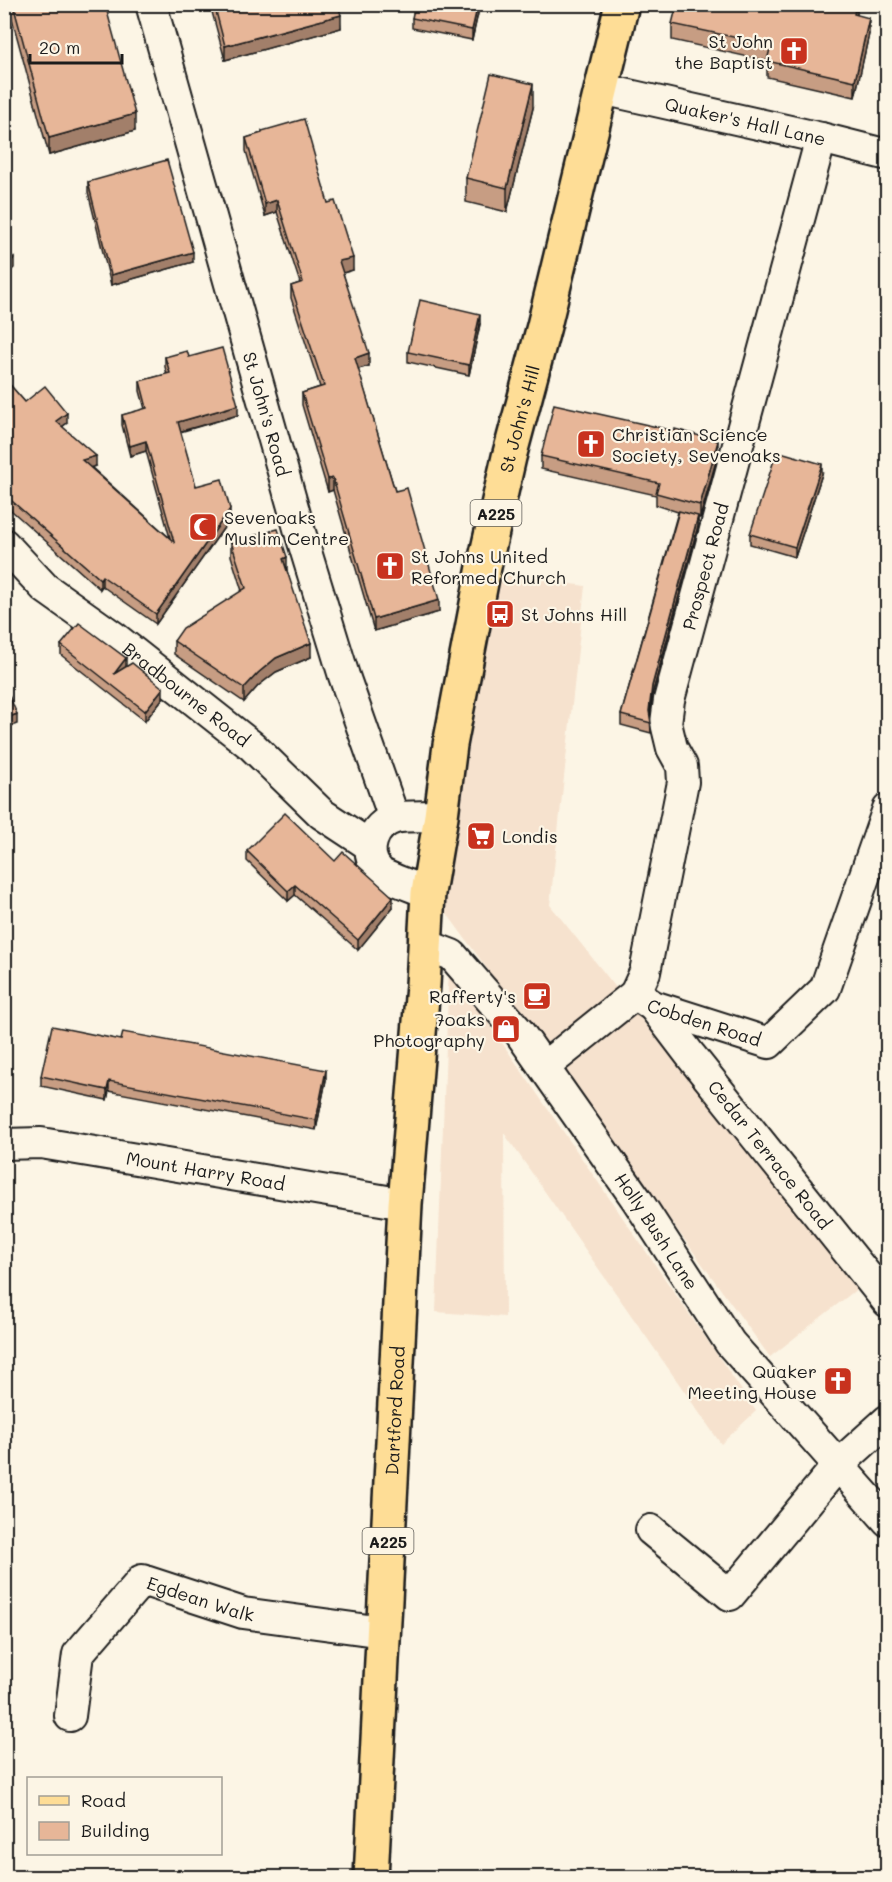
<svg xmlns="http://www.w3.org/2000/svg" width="892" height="1882" font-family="Mali,sans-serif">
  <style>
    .built { fill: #f6e2ce }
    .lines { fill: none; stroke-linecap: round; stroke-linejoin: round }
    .minor-casing { stroke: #1c1c1c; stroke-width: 34 }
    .major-casing { stroke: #1c1c1c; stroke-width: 38 }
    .minor { stroke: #fcf5e5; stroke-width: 30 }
    .major { stroke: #fedd96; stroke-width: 33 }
    .wall { fill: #c79d83; stroke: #1c1c1c; stroke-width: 1.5 }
    .shaded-wall { fill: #a27f6a; stroke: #1c1c1c; stroke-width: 1.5 }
    .building { fill: #e7b698; stroke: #1c1c1c; stroke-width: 1.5 }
    .labels { text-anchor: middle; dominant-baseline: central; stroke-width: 4.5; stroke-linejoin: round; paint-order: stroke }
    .shield { fill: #fcf5e5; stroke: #5f5d58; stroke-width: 1.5 }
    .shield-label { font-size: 16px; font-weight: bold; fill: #1c1c1c }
    .poi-label { font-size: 18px; fill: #1c1c1c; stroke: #fcf5e5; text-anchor: start }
    .street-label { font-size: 18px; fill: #1c1c1c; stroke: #fcf5e5 }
  </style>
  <rect width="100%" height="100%" fill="#fcf5e5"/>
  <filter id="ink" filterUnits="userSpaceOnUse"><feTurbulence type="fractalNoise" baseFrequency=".0167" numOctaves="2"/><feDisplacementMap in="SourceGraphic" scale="12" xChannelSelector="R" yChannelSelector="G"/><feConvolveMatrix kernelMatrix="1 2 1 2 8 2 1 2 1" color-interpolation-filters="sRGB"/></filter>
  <g filter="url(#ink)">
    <g class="built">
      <polygon points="501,573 585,586 550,905 857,1289 770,1357 440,904"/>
      <polygon points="449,966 756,1411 721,1444 504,1133 505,1317 436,1312"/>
    </g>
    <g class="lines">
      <g class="minor-casing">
        <g id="minor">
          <path id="s1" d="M151,4l149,528 44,144 50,142"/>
          <path id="s2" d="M602,89l219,49 67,17"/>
          <path id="s3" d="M4,544l41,44 69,49 138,109 70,68 47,31"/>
          <path d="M428,893c-10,-5 -45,-16 -50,-23 -15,-17 -6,-45 17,-52 13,-3 32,-1 46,-2"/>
          <path id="s4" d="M426,945l26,10 67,77 118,168 93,143 158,178"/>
          <path id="s5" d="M635,994l10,-22 38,-190 -1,-16 -10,-18 -6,-25 3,-23 152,-562"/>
          <path id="s6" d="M653,1006l38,50 197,246"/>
          <path id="s7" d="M544,1067l91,-73 18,12 116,37 56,-54 63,-180"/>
          <path id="s8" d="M4,1144l37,-1 364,61"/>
          <polyline points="651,1530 730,1595 838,1465 888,1420"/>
          <path id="s9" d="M70,1716l8,-62 64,-74 101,33 140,19"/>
        </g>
      </g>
      <g class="major-casing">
        <g id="major">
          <path id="s10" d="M371,1878l34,-674 18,-219 5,-92 13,-77 9,-71 34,-178 25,-110 35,-131 78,-322"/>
        </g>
      </g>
      <use href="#minor" class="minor"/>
      <use href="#major" class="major"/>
    </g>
    <g class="wall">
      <polygon points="8,4 105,4 135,131 49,155"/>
      <polygon points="212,4 338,4 341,28 225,60 212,12"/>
      <polygon points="479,4 479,9 472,40 412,28 412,18"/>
      <polygon points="857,4 857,15 869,34 855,97 767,77 767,61 672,40 672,24"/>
      <polygon points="533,108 507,212 466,202 466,178"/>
      <polygon points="262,131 328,203 353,270 343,273 369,366 358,369 395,491 439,612 374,631 333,490 328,492 302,405 302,393 320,387 291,298 291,286 300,283 277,212 265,216 246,151 246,138 262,133"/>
      <polygon points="88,182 193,262 111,285 88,192"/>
      <polygon points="480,324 469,375 408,362 408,352"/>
      <polygon points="165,357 189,357 238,415 180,432 196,486 230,519 156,624 102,586 100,589 4,504 4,378 25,402 67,423 62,427 96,466 91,467 170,538 146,451 130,456 122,425 122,415 145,409 140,391 140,381 167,374 165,367"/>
      <polygon points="718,454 700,518 698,518 698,526 652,695 650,716 651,733 621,725 621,715 678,512 656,505 656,495 541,469 541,456"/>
      <polygon points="822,474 795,557 750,544 750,534"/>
      <polygon points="231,542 287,571 311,657 276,672 258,686 244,702 174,654 174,641 242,591 231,556"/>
      <polygon points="61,645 126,667 163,698 145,721 61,655"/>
      <polygon points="247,851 335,861 393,907 358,950 295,895 288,901 247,861"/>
      <polygon points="41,1076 326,1080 316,1130 109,1091 107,1100 41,1086"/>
    </g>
    <g class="shaded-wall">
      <polygon points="478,4 479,4 479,9 472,40 472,30"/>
      <polygon points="856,4 857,4 857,16 854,14"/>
      <polygon points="341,15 341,28 225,60 225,46"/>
      <polygon points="869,18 869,34 855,97 855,81"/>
      <polygon points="533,84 533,108 507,212 507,188"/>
      <polygon points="135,114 135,131 49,155 49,138"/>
      <polygon points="277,200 277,212 265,216 265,204"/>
      <polygon points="193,252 193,262 111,285 111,275"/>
      <polygon points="14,258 14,268 4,277 4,267"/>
      <polygon points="353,258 353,270 339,274 339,261"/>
      <polygon points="480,314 480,324 469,375 469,365"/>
      <polygon points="369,353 369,366 355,370 355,358"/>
      <polygon points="238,405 238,415 178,432 178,422"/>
      <polygon points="67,413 67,423 56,431 56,421"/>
      <polygon points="146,441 146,451 130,456 130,446"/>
      <polygon points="718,441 718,454 700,518 700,505"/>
      <polygon points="96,456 96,466 82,470 82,460"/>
      <polygon points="822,464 822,474 795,557 795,547"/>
      <polygon points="333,478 333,490 328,492 328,479"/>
      <polygon points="230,509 230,519 156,624 156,614"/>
      <polygon points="698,516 698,526 652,695 649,721 649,711 652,686"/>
      <polygon points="287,557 287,571 283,559"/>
      <polygon points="102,576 102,586 100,589 100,579"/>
      <polygon points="439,600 439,612 374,631 374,619"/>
      <polygon points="311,643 311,657 276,672 258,686 244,702 244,688 258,673 276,658"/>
      <polygon points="126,658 126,668 114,674"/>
      <polygon points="163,688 163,698 145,721 145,711"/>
      <polygon points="17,714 17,724 4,729 4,719"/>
      <polygon points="295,885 295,895 288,901 288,891"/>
      <polygon points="393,897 393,907 358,950 358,940"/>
      <polygon points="326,1070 326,1080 316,1130 316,1120"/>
      <polygon points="109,1081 109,1091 107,1100 107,1090"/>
    </g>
    <g class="building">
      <polygon points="13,4 105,4 135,114 49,138"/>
      <polygon points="214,4 338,4 341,15 225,46"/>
      <polygon points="415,4 478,4 472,30 412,18"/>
      <polygon points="677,4 856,4 854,14 869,18 855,81 767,61 771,45 672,24"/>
      <polygon points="491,74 533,84 507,188 466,178"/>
      <polygon points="304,119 328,203 335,201 353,258 339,261 369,353 355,358 395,491 407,488 439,600 374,619 333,478 328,479 302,393 324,386 291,286 303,282 277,200 265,204 246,138 262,133 262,131"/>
      <polygon points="167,160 193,252 111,275 88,182"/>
      <polygon points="4,248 14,258 4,267"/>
      <polygon points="420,300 480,314 469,365 408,352"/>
      <polygon points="222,348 238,405 178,422 196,486 222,479 230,509 156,614 102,576 100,579 4,494 4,378 25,402 45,386 67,413 56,421 96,456 82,460 174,542 146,441 130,446 122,415 147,408 140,381 170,373 165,357 187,351 189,357"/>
      <polygon points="554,404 675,431 675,429 718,441 700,505 656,493 659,483 541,456"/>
      <polygon points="777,451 822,464 795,547 750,534"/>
      <polygon points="679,511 698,516 652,686 649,711 651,723 621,715"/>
      <polygon points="278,529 287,557 283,559 311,643 276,658 258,673 244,688 174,641 183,628 246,588 231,542"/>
      <polygon points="79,623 126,658 114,674 132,663 163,688 145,711 61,645"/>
      <polygon points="4,684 17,714 4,719"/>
      <polygon points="285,813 335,861 343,852 393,897 358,940 295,885 288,891 247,851"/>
      <polygon points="52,1026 121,1040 123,1032 326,1070 316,1120 109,1081 107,1090 41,1076"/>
    </g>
  </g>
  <defs>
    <g id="church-square" transform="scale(1.5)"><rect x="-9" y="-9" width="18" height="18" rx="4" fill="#c8321e" stroke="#fcf5e5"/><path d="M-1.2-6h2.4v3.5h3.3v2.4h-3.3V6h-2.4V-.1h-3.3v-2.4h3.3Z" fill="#fff"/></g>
    <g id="mosque-square" transform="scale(1.5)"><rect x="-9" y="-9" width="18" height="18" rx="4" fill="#c8321e" stroke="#fcf5e5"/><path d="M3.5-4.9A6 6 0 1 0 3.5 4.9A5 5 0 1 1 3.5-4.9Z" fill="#fff"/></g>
    <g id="bus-square" transform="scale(1.5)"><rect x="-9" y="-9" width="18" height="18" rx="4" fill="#c8321e" stroke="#fcf5e5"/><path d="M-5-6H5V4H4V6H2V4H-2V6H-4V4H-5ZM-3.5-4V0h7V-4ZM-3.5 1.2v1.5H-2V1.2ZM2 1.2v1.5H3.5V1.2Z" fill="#fff"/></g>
    <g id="supermarket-square" transform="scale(1.5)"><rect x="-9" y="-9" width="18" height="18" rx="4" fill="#c8321e" stroke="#fcf5e5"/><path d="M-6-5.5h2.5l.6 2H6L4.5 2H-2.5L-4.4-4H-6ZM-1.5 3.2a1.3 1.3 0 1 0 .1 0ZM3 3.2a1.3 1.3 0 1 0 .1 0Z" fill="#fff"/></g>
    <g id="cafe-square" transform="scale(1.5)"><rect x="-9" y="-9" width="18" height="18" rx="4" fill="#c8321e" stroke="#fcf5e5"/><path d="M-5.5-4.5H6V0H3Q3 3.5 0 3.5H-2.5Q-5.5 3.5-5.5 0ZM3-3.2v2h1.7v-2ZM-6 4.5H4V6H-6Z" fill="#fff"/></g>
    <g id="shop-square" transform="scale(1.5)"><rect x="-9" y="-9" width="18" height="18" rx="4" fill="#c8321e" stroke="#fcf5e5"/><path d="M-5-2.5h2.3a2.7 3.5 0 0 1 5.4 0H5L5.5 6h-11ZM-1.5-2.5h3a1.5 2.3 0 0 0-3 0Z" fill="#fff"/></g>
  </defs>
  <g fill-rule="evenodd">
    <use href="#church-square" x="794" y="51"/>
    <use href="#church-square" x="591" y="444"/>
    <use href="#mosque-square" x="203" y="527"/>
    <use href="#church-square" x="390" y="566"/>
    <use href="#bus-square" x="500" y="614"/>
    <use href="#supermarket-square" x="481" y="836"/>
    <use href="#cafe-square" x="537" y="996"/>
    <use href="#shop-square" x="506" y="1029"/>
    <use href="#church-square" x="838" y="1381"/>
  </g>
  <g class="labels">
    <g class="shield">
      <rect x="470.5" y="500" width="51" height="26" rx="4.5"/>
      <rect x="362.5" y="1528" width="51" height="26" rx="4.5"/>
    </g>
    <g class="shield-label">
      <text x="496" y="513">A225</text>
      <text x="388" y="1541">A225</text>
    </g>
    <g class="poi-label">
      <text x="773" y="41" text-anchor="end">St John<tspan x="773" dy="21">the Baptist</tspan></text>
      <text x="612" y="434">Christian Science<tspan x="612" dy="21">Society, Sevenoaks</tspan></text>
      <text x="224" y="517">Sevenoaks<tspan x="224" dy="21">Muslim Centre</tspan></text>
      <text x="411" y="556">St Johns United<tspan x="411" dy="21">Reformed Church</tspan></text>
      <text x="521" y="614">St Johns Hill</text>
      <text x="502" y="836">Londis</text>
      <text x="516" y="996" text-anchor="end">Rafferty's</text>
      <text x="485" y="1019" text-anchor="end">7oaks<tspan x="485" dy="21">Photography</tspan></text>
      <text x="817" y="1371" text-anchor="end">Quaker<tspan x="817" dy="21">Meeting House</tspan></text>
    </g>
    <g class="street-label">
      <text stroke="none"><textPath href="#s2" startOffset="147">Quaker's Hall Lane</textPath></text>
      <text stroke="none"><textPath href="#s1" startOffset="426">St John's Road</textPath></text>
      <text stroke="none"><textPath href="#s10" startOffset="1470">St John's Hill</textPath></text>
      <text stroke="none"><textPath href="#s5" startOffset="442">Prospect Road</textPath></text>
      <text stroke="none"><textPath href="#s3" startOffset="237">Bradbourne Road</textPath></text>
      <text stroke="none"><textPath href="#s7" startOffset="192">Cobden Road</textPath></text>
      <text stroke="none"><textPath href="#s6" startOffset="189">Cedar Terrace Road</textPath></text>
      <text stroke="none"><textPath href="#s8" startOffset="204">Mount Harry Road</textPath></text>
      <text stroke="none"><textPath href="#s4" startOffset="372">Holly Bush Lane</textPath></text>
      <text stroke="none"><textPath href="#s10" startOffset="468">Dartford Road</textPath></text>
      <text stroke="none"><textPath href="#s9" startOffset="222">Egdean Walk</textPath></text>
    </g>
  </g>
  <rect width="892" height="1882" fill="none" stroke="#fcf5e5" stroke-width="24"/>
  <rect x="12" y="12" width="868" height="1858" fill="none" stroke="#1c1c1c" stroke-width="2" filter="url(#ink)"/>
  <rect x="27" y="1777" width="195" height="78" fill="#fcf5e5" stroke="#a29e95" stroke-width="1.5"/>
  <rect x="39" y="1796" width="30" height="9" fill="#fedd96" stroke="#a29e95" stroke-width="1.5"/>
  <text x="81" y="1807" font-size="18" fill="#1c1c1c">Road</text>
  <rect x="39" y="1822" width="30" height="18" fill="#e7b698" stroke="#a29e95" stroke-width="1.5"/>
  <text x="81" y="1837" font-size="18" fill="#1c1c1c">Building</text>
  <path d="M30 54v9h92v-9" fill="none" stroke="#1c1c1c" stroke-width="3"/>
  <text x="39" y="54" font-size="18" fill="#1c1c1c" stroke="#fcf5e5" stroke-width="4.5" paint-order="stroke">20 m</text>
</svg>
